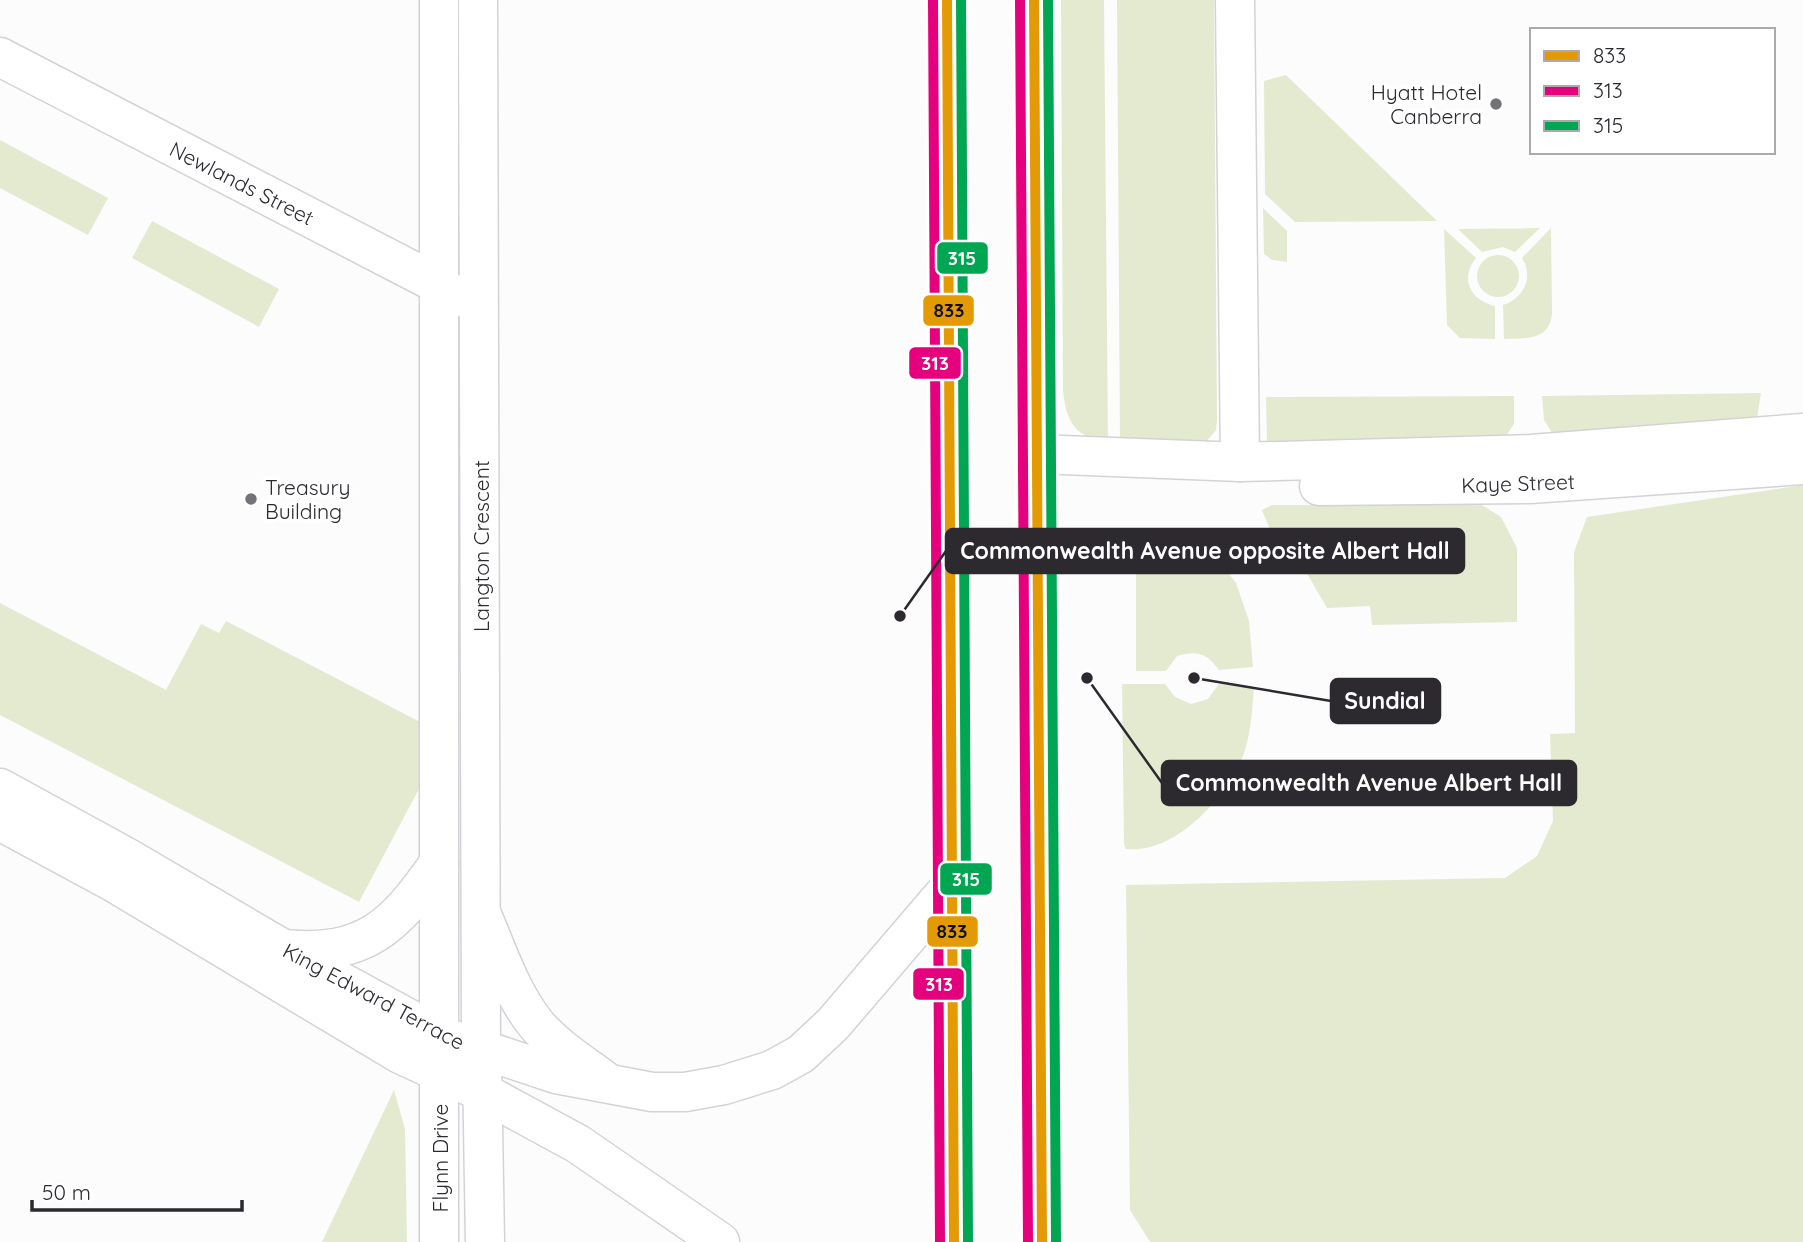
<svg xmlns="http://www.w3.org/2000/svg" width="1803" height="1242" font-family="Quicksand,sans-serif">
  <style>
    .green { fill: #e3ead0 }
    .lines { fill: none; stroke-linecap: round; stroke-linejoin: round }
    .minor-casing { stroke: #d4d2d6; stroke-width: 41 }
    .major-casing { stroke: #d4d2d6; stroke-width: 41 }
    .highway-casing { stroke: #d4d2d6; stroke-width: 41 }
    .minor { stroke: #fff; stroke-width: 38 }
    .major { stroke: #fff; stroke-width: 38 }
    .highway { stroke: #fff; stroke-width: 38 }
    .bus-1-casing { stroke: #fff; stroke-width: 16 }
    .bus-2-casing { stroke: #fff; stroke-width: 16 }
    .bus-3-casing { stroke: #fff; stroke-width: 16 }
    .bus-1 { stroke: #e39a05; stroke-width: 10 }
    .bus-2 { stroke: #e5007d; stroke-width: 10 }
    .bus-3 { stroke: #00a651; stroke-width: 10 }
    .poi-dot { fill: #757377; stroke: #fff; stroke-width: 2.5 }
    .labels { text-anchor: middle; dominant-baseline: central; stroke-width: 7; stroke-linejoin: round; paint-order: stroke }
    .poi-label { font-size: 21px; fill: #2c292f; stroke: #fff; text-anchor: end }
    .street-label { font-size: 21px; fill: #2c292f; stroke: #fff }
    .leader { fill: none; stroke: #2c292f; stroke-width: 2.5 }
    .callout-dot { fill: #2c292f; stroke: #fff; stroke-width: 2.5 }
    .callout { fill: #2c292f; stroke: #2c292f; stroke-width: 2.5 }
    .callout-label { font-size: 23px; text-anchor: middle; font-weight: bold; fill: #fff }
    .line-badge { stroke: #fff; stroke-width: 2.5 }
    .badge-label { font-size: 19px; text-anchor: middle; font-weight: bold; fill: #fff }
    .pale-badge-label { font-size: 19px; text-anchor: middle; font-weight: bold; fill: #111 }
  </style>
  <rect width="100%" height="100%" fill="#fcfcfd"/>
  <g class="green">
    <path d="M1061,0h43l4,444c-33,-9 -41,-19 -45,-53z"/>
    <polygon points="1117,0 1214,0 1217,420 1216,430 1205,443 1120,443"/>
    <polygon points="1286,75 1437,221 1295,222 1265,194 1264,81"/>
    <polygon points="0,140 108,198 88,235 0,188"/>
    <polygon points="1263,208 1287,231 1287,262 1272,260 1264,254"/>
    <polygon points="152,221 279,289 259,327 132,258"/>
    <polygon points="1540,228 1515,252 1503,247 1482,252 1458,229"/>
    <path d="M1551,228l1,85c-2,28 -26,25 -48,26l-1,-34c21,-7 31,-28 19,-47z"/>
    <path d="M1444,229l32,29c-17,21 -5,43 19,48v33l-35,-1 -13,-13z"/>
    <circle cx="1498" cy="276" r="21"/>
    <polygon points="1761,393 1757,418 1554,436 1544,420 1542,396"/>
    <polygon points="1514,396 1514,424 1504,439 1267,442 1266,397"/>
    <polygon points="1803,485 1803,1242 1150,1242 1130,1210 1126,885 1505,878 1537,856 1553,821 1550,734 1575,733 1574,552 1587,517"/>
    <polygon points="1272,505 1482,505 1501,517 1517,548 1517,622 1372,625 1370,606 1327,608 1284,534 1272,534 1262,510"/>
    <path d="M1136,538l66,1 34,44 13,38 4,46 -34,3c-12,-17 -22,-20 -42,-14l-11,15h-30z"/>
    <polygon points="0,603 166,690 201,624 219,633 226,621 447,736 359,902 0,715"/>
    <path d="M1122,684h43l10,13 16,7 17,-5 11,-15 35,3c-2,24 -3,51 -13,74 -19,40 -66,93 -115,88l-2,-5z"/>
    <polygon points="394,1090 405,1129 407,1242 322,1242"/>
  </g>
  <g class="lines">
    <g class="minor-casing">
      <g id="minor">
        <polyline points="478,0 481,1051"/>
        <polyline points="1235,0 1240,462"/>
        <polyline points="0,57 438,284 457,297"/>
        <polyline points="1037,454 1240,462 1531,454 1803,433"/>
        <polyline points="1319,486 1530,484 1803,465"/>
        <polyline points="439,1035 439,0"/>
      </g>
    </g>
    <g class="major-casing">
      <g id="major">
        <polyline points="0,788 126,857 314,967 439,1035 556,1074 652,1092 685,1092 724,1085 772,1070 801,1054 833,1024 952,885"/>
        <polyline points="0,821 113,882 400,1054 484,1093"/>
        <path d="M482,915c16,37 29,78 54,109 18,22 45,39 68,56"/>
        <path d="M283,949c83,8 112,-23 156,-86"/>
        <polyline points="439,1051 439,1242"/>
        <polyline points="482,1067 485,1242"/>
      </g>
    </g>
    <g class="highway-casing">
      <g id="highway">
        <polyline points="947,0 954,1242"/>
        <polyline points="1034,0 1042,1242"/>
        <polyline points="484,1093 578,1144 720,1242"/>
      </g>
    </g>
    <use href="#minor" class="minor"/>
    <use href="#major" class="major"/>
    <use href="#highway" class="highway"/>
    <g class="bus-1-casing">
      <g id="bus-1">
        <polyline points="947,0 954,1242"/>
        <polyline points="1034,0 1042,1242"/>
      </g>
    </g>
    <g class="bus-2-casing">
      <g id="bus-2">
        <polyline points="933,0 940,1242"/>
        <polyline points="1020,0 1028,1242"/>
      </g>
    </g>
    <g class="bus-3-casing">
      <g id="bus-3">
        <polyline points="961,0 968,1242"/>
        <polyline points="1048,0 1056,1242"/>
      </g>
    </g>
    <use href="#bus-1" class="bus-1"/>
    <use href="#bus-2" class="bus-2"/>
    <use href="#bus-3" class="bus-3"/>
  </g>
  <g class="poi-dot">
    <circle cx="1496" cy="104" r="7"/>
    <circle cx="251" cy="499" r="7"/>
  </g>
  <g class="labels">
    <g class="poi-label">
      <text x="1482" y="92">Hyatt Hotel<tspan x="1482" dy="24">Canberra</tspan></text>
      <text x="265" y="487" text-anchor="start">Treasury<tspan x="265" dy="24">Building</tspan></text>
    </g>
    <g class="street-label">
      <text transform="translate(242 183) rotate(27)">Newlands Street</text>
      <text transform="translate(1518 483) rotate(-2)">Kaye Street</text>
      <text transform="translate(481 546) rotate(-90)">Langton Crescent</text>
      <text transform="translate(374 996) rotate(28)">King Edward Terrace</text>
      <text transform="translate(440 1158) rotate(-90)">Flynn Drive</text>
    </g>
  </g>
  <path class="leader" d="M900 616L946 551M1194 678L1331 701M1087 678L1162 783"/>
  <g class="callout-dot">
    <circle cx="900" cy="616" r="7"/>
    <circle cx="1194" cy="678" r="7"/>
    <circle cx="1087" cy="678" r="7"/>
  </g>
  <g class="callout">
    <rect x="946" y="529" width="518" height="44" rx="7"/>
    <rect x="1331" y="679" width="109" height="44" rx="7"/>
    <rect x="1162" y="761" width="414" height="44" rx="7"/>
  </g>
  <g class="callout-label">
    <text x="1205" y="559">Commonwealth Avenue opposite Albert Hall</text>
    <text x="1385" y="709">Sundial</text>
    <text x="1369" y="791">Commonwealth Avenue Albert Hall</text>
  </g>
  <g class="line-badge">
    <rect x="936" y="241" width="53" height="34" rx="7" fill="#00a651"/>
    <rect x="922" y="294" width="53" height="33" rx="7" fill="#e39a05"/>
    <rect x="908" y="346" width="54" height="34" rx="7" fill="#e5007d"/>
    <rect x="939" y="862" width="54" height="34" rx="7" fill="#00a651"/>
    <rect x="926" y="915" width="53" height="33" rx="7" fill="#e39a05"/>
    <rect x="912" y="967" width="53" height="34" rx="7" fill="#e5007d"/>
  </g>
  <g class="badge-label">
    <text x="962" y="265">315</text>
    <text x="935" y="370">313</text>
    <text x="966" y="886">315</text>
    <text x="939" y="991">313</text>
  </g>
  <g class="pale-badge-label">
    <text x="949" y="317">833</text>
    <text x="952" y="938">833</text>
  </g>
  <rect x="1530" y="28" width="245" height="126" fill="#ffffff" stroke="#aba9ac" stroke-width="2"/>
  <rect x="1544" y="51" width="35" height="10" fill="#e39a05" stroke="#aba9ac" stroke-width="2"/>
  <text x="1593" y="63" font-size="21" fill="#2c292f">833</text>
  <rect x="1544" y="86" width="35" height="10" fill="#e5007d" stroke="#aba9ac" stroke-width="2"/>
  <text x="1593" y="98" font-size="21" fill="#2c292f">313</text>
  <rect x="1544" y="121" width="35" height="10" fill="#00a651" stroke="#aba9ac" stroke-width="2"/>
  <text x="1593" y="133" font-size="21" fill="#2c292f">315</text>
  <path d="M32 1200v10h210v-10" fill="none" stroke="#2c292f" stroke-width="3.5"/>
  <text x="42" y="1200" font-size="21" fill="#2c292f" stroke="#ffffff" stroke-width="5" paint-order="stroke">50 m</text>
</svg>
